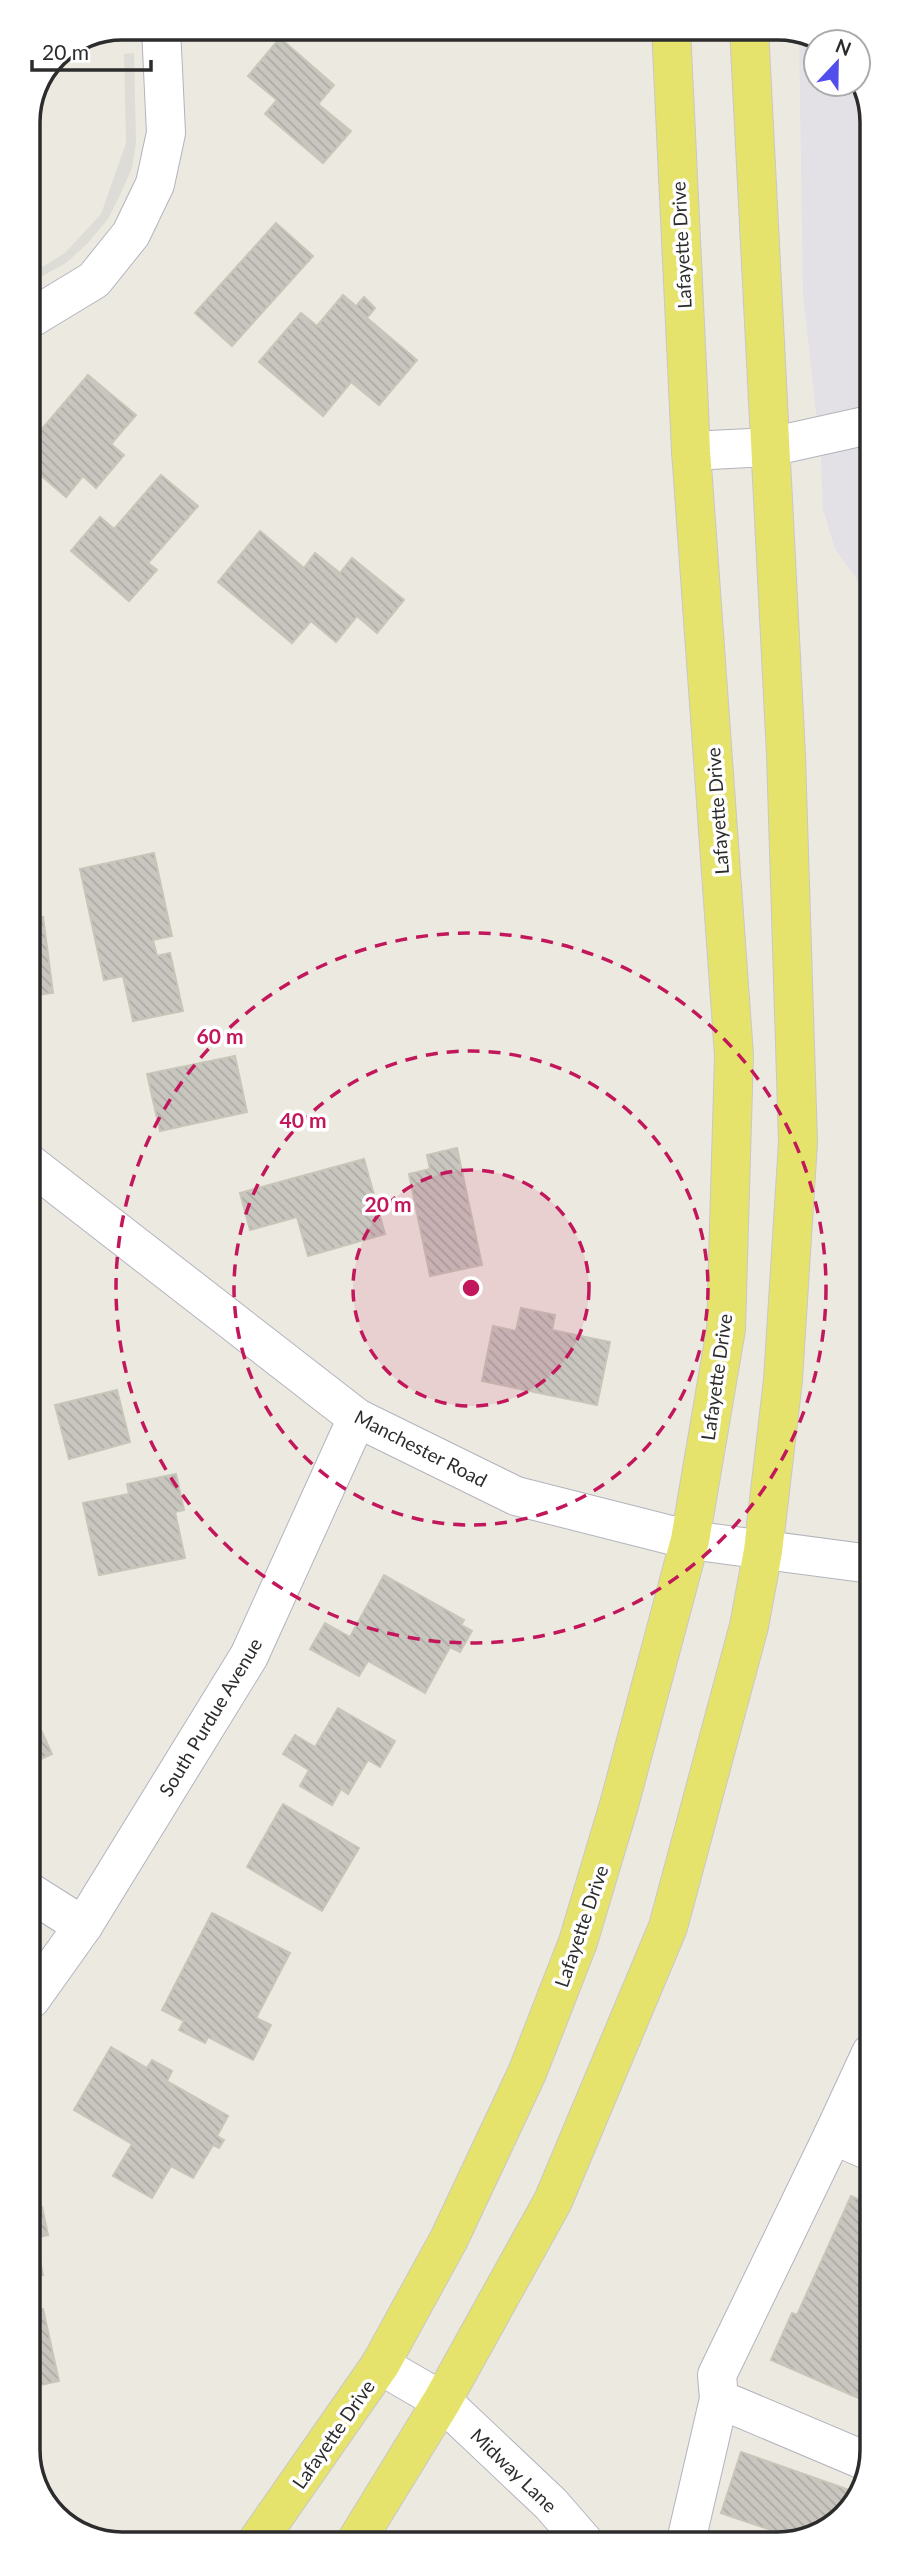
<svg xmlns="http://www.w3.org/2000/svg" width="900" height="2572" font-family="Lato,sans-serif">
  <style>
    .industrial { fill: #e3e0e6 }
    .plaza { fill: #dddcd6 }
    .building { fill: url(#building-back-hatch); stroke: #c8c6b9; stroke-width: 2 }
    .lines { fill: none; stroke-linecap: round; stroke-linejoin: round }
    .minor-casing { stroke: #b3b3be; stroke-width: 40 }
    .major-casing { stroke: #c8c8c8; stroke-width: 40 }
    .minor { stroke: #fff; stroke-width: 38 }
    .major { stroke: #e6e36c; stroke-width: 38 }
    .ring { fill: none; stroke: #c2185b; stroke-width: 3.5; stroke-dasharray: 12 9 }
    .labels { text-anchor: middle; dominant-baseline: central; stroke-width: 7; stroke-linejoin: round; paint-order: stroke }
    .street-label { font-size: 19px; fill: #2c2c2c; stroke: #fff }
    .rim { fill: none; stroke: #2c2c2c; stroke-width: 3.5 }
    .centre { fill: #c2185b; stroke: #fff; stroke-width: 3.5 }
    .ring-label { font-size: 21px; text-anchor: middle; font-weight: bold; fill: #c2185b; stroke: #fff; stroke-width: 7; stroke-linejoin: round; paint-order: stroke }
  </style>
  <defs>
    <pattern id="building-back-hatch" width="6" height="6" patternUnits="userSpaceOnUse" patternTransform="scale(1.75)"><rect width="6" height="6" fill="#c8c6bf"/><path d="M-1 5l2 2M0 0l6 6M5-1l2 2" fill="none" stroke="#acaaa4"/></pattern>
  </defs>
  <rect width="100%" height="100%" fill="#eceae0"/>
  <polygon class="industrial" points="799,34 820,42 816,42 816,84 858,84 858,81 869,97 869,589 861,585 835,549 823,509 821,459 803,293"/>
  <polygon class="plaza" points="134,53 136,142 132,168 119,197 108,219 88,243 66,263 28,284 28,276 65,253 101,214 126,143 124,54"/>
  <g class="building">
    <polygon points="280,38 334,85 318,104 351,131 323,163 265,114 277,100 248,76"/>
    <polygon points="276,223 313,256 232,346 195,313"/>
    <polygon points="343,295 356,306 364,297 375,308 367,318 417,360 379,405 351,382 323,416 259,362 301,313 317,326"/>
    <polygon points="88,375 136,415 111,444 124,455 96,488 83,476 66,497 29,465 29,444"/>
    <polygon points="161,475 198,506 148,563 157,570 129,601 71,551 100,517 114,529"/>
    <polygon points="260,531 304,568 315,553 340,573 352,558 404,600 377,633 357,616 336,642 311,621 292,643 218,582"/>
    <polygon points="154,853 172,936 153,940 157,956 170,953 183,1011 133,1021 123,976 104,980 80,869"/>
    <polygon points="43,917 53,993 29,996 29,919"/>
    <polygon points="235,1056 247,1112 160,1131 147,1074"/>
    <polygon points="457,1148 482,1265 430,1276 409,1174 430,1169 427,1155"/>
    <polygon points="364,1159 385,1234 308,1256 297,1217 250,1230 240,1193"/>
    <polygon points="521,1308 555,1315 552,1330 610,1342 597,1405 482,1381 493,1326 516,1331"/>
    <polygon points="117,1390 130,1442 69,1459 55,1405"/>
    <polygon points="176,1474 184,1510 175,1512 185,1558 99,1575 83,1503 129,1494 127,1484"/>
    <polygon points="384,1575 464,1620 461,1625 472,1631 460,1652 450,1647 425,1693 368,1661 359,1676 310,1649 325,1623 350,1637"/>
    <polygon points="30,1706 52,1754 30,1764"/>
    <polygon points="338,1708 395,1741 380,1767 368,1760 348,1794 341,1789 332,1805 300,1786 309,1770 283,1754 295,1735 315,1747"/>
    <polygon points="283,1804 359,1848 322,1911 247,1867"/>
    <polygon points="212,1913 290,1953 256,2018 271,2025 253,2060 208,2037 205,2043 179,2030 184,2021 162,2010"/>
    <polygon points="111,2047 147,2068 152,2060 172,2071 167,2081 228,2116 217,2136 224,2140 219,2148 213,2145 193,2178 171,2166 152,2198 113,2176 132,2144 74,2110"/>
    <polygon points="851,2196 872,2206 872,2404 771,2360 792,2313 797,2315"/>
    <polygon points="42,2207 48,2235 35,2238 43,2275 31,2277 31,2209"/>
    <polygon points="34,2288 39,2310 43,2309 59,2381 31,2387 31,2289"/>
    <polygon points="741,2452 858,2493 853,2507 803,2541 721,2513"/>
  </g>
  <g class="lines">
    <g class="minor-casing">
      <g id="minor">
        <polyline points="28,320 94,280 131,234 155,184 166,133 161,28"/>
        <polyline points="691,451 770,447 869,425"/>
        <polyline points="30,1164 357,1418 516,1496 690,1540 871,1564"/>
        <polyline points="31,1893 83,1926"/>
        <polyline points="31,1999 83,1926 249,1656 357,1418"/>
        <polyline points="833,2135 871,2053"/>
        <polyline points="380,2365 442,2401 551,2504 584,2542"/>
        <polyline points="719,2399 868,2462"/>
        <polyline points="686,2541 719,2399 717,2375 833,2135 872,2152"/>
      </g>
    </g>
    <g class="major-casing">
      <g id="major">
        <polyline points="256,2543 380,2365 449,2239 527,2073 578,1942 619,1805 690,1540 726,1329 734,1055 691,451 671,28"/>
        <polyline points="355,2543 442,2401 553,2201 668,1927 749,1626 763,1551 783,1380 798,1142 786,755 749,28"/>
      </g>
    </g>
    <use href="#minor" class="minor"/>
    <use href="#major" class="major"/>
  </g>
  <circle cx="471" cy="1288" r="118" fill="#c2185b" fill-opacity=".12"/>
  <g class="ring">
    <circle cx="471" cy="1288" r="118"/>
    <circle cx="471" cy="1288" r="237"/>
    <circle cx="471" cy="1288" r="355"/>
  </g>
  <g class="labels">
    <g class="street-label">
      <text transform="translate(681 245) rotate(-93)">Lafayette Drive</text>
      <text transform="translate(717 811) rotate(-94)">Lafayette Drive</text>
      <text transform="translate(716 1377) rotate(-82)">Lafayette Drive</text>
      <text transform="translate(421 1448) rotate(27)">Manchester Road</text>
      <text transform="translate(210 1717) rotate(-59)">South Purdue Avenue</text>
      <text transform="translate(581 1926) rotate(-71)">Lafayette Drive</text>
      <text transform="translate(333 2434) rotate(-55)">Lafayette Drive</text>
      <text transform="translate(514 2470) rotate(44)">Midway Lane</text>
    </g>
  </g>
  <path d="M0 0H900V2572H0ZM122 40H778A82 82 0 0 1 860 122V2450A82 82 0 0 1 778 2532H122A82 82 0 0 1 40 2450V122A82 82 0 0 1 122 40Z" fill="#fff" fill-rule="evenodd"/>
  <path class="rim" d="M122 40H778A82 82 0 0 1 860 122V2450A82 82 0 0 1 778 2532H122A82 82 0 0 1 40 2450V122A82 82 0 0 1 122 40Z"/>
  <circle cx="471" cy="1288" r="10" class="centre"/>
  <g class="ring-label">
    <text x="220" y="1044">60 m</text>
    <text x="303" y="1128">40 m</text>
    <text x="388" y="1212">20 m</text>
  </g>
  <g transform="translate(837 63) rotate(22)"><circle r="33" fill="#ffffff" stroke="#ababab" stroke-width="2"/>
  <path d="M0-5L12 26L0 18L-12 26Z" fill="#524eeb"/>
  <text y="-10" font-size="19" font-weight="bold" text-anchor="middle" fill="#2c2c2c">N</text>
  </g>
  <path d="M32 60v10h119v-10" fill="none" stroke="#2c2c2c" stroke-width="3.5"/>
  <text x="42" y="60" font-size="21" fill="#2c2c2c" stroke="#ffffff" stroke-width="5" paint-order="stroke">20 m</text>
</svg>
